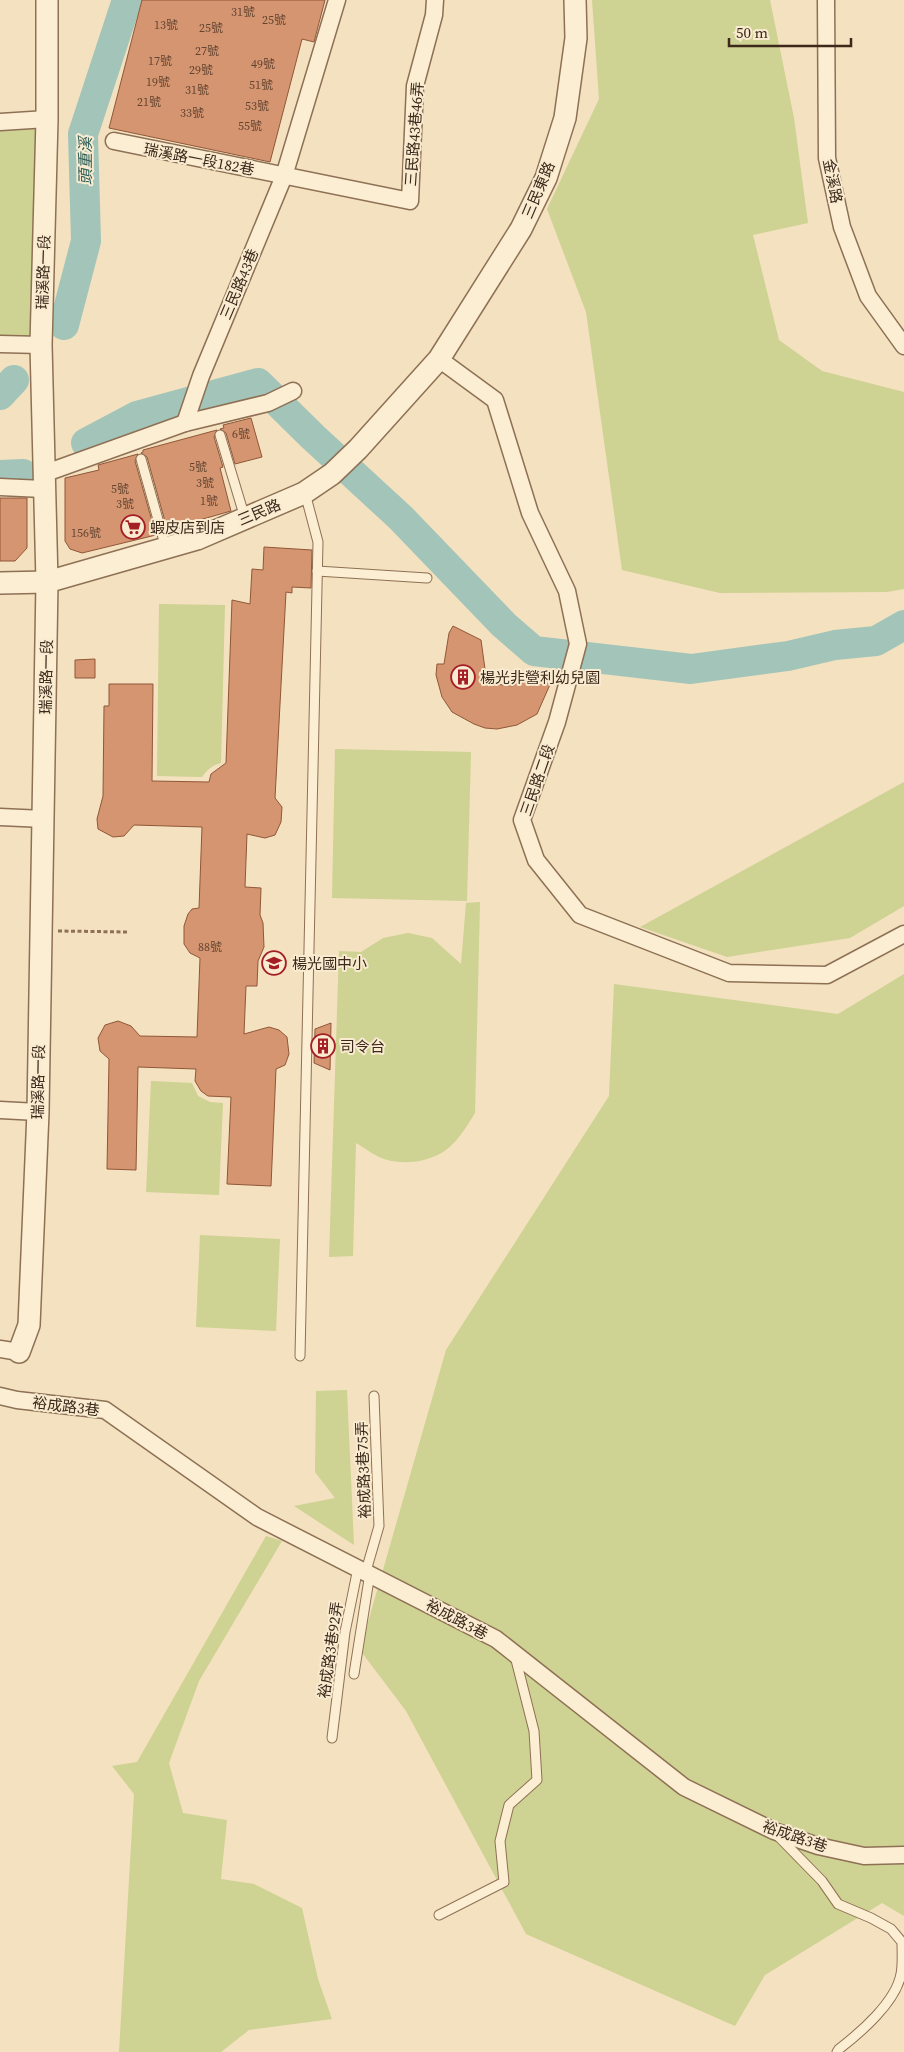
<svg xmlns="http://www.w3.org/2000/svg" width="904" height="2052" font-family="'Source Serif 4','Noto Sans TC',serif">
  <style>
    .green { fill: #ced292 }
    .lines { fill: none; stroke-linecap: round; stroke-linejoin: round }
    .river { stroke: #a3c4b9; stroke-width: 30 }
    .building { fill: #d59571; stroke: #905738 }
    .service-casing { stroke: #8e7055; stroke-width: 11 }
    .minor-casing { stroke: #8e7055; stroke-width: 19 }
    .tertiary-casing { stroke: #8e7055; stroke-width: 24 }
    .path { stroke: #8e7055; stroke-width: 3; stroke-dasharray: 4 2.5; stroke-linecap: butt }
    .service { stroke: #fceed3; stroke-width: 9 }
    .minor { stroke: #fceed3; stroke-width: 16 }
    .tertiary { stroke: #fceed3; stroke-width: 21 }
    .labels { text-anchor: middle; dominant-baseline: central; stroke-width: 4; stroke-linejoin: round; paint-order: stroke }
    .number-label { font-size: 12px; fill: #624430 }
    .street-label { font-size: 15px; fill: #3c291b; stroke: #f9ebd0 }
    .poi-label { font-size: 15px; fill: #3c291b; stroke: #f9ebd0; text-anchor: start }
    .water-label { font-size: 16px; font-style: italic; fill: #295d57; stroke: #f9ebd0 }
  </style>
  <rect width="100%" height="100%" fill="#f3e1bf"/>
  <g class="green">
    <polygon points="592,0 770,0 794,118 808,223 753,235 779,340 822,371 904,392 904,589 887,592 720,593 622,570 586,312 547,209 599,99"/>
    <polygon points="47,119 41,345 0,344 0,122"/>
    <path d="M159,604l66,1 -4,158c-9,2 -14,7 -19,14l-45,-1z"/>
    <polygon points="335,749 471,752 467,901 332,898"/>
    <polygon points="904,782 904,906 850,938 727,957 640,927"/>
    <path d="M480,902l-5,211c-8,13 -17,28 -29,37 -18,13 -47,16 -67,7 -8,-4 -16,-10 -23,-14l-3,113 -24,1 10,-306 22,1 22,-14 25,-5 24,5 29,26 5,-61z"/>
    <polygon points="904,974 904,1916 882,1903 765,1975 735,2026 526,1934 406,1711 360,1650 446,1350 609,1096 614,984 838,1014"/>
    <polygon points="151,1081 192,1083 198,1096 210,1102 223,1103 219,1195 146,1192"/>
    <polygon points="200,1235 280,1239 276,1331 196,1327"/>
    <polygon points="347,1390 354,1545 294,1506 335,1498 315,1472 316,1391"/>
    <polygon points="266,1536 282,1541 199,1681 169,1763 183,1813 227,1820 221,1879 254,1884 302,1908 318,1979 332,2019 249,2030 221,2052 119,2052 134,1794 112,1766 137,1762"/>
  </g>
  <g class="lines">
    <g class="river">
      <polyline points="64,325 86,241 83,134 127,0"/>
      <polyline points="0,395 14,380"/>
      <polyline points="86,443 137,416 258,383 313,437 401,518 504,625 534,651 691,669 788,656 835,645 876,641 904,625"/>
      <polyline points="0,475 23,474"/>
    </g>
  </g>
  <g class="building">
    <polygon points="142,0 325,0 314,42 302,39 270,162 109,128"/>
    <polygon points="251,418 262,457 235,464 226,433 220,429 224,428 223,425"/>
    <polygon points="217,430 214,437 223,467 220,468 231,511 196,521 196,523 168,532 147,457 141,453 143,452 143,450"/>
    <polygon points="138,454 135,461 156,535 82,553 70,549 65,541 65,478 99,470 98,465"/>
    <polygon points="0,498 27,498 27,548 15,561 0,561"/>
    <polygon points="264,547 312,550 311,588 292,587 292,593 286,592 275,798 282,807 281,822 275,835 265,838 247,834 245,887 261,888 260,915 263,923 264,947 258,961 257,986 246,986 244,1034 269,1027 279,1030 287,1037 289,1054 285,1065 276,1069 271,1186 227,1184 231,1097 208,1096 201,1091 195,1081 196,1069 138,1067 136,1170 107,1169 109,1059 100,1051 98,1038 105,1025 118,1021 131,1026 140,1036 197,1037 200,958 190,953 184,944 184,926 188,914 192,909 199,908 202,827 134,825 124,836 113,837 98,829 97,819 103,796 104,706 109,706 109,684 153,684 152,781 209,782 211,774 226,763 232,600 250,604 252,569 263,570"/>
    <polygon points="453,626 481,640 485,669 492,680 502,685 513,686 523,679 552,680 537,714 517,725 497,729 485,728 474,724 452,712 442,697 436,675 437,664 444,664 449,633"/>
    <polygon points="95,659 95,678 75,678 75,660"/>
    <polygon points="331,1023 330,1070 314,1063 315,1029"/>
  </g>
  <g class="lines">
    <g class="service-casing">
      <g id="service">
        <polyline points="220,435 245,518"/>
        <polyline points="141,459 166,548"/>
        <polyline points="317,571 427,578"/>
        <polyline points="300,1356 318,542 305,493"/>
        <polyline points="366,1571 379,1526 374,1396"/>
        <polyline points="354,1674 370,1573"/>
        <polyline points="332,1738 345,1632 358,1568"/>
        <path d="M778,1836l44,45 16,23 33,14 20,11 11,13c0,11 1,22 -1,32 -5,28 -41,59 -62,75l-2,3"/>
        <polyline points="439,1915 504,1882 500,1841 509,1805 537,1780 534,1731 515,1656"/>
      </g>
    </g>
    <g class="minor-casing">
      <g id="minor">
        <polyline points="826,0 827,158 842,227 868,296 904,346"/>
        <polyline points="0,122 47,119"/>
        <polyline points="114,141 410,201 415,86 434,15 435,0"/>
        <polyline points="0,344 41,345"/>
        <polyline points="439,359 495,400 530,513 567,591 578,644 557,722 522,820 536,860 580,915 729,973 827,975 904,934"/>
        <polyline points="185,423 201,376 284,176 337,0"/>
        <polyline points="43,474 185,423 268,403 293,391"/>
        <polyline points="0,487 43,489"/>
        <polyline points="0,817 44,819"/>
        <polyline points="0,1110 38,1112"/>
        <polyline points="0,1349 19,1352"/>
        <polyline points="0,1396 17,1400 105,1410 257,1517 496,1639 684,1787 774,1831 818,1846 864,1856 904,1855"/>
      </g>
    </g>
    <g class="tertiary-casing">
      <g id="tertiary">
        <polyline points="0,583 47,582 197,539 304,493 332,474 358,449 439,359 521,229 546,178 565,118 576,38 575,0"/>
        <polyline points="19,1352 29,1325 38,1112 47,582 41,345 47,119 47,0"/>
      </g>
    </g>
    <polyline class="path" points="58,931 128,932"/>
    <use href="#service" class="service"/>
    <use href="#minor" class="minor"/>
    <use href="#tertiary" class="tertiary"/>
  </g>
  <defs>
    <g id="supermarket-ring" transform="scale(1.25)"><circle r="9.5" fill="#f9ebd0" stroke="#a41e26" stroke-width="1.5"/><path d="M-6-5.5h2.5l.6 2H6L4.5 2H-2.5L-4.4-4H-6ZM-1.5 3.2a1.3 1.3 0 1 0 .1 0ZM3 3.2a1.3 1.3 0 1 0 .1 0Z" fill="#a41e26"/></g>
    <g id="building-ring" transform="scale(1.25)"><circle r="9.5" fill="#f9ebd0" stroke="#a41e26" stroke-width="1.5"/><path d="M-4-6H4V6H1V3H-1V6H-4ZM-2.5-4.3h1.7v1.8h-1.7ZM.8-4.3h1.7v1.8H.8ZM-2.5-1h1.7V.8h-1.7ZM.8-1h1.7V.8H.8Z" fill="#a41e26"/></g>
    <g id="school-ring" transform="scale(1.25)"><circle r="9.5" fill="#f9ebd0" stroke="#a41e26" stroke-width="1.5"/><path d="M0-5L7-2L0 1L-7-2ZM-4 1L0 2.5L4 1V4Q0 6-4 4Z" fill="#a41e26"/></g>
  </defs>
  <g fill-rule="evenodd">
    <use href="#supermarket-ring" x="133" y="527"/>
    <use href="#building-ring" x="463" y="677"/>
    <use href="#school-ring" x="274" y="963"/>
    <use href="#building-ring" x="323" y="1046"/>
  </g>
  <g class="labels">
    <g class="number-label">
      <text x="243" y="12">31號</text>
      <text x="274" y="20">25號</text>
      <text x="166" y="25">13號</text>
      <text x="211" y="28">25號</text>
      <text x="207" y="51">27號</text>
      <text x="160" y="61">17號</text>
      <text x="263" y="64">49號</text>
      <text x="201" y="70">29號</text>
      <text x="158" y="82">19號</text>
      <text x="261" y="85">51號</text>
      <text x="197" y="90">31號</text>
      <text x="149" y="102">21號</text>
      <text x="257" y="106">53號</text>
      <text x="192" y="113">33號</text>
      <text x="250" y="126">55號</text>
      <text x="241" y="434">6號</text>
      <text x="198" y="467">5號</text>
      <text x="205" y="483">3號</text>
      <text x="120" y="489">5號</text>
      <text x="209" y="501">1號</text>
      <text x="125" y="504">3號</text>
      <text x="86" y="533">156號</text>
      <text x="210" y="947">88號</text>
    </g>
    <g class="street-label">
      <text transform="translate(414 134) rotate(-86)">三民路43巷46弄</text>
      <text transform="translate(199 159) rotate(11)">瑞溪路一段182巷</text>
      <text transform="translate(833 181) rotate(79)">金溪路</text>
      <text transform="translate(538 190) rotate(-67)">三民東路</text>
      <text transform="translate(43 272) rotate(-88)">瑞溪路一段</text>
      <text transform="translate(239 284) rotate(-67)">三民路43巷</text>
      <text transform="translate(259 512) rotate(-23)">三民路</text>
      <text transform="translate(46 677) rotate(-89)">瑞溪路一段</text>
      <text transform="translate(537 780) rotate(-71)">三民路二段</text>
      <text transform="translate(38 1082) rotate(-89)">瑞溪路一段</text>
      <text transform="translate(66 1406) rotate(7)">裕成路3巷</text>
      <text transform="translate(363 1470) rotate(-92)">裕成路3巷75弄</text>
      <text transform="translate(457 1619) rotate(28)">裕成路3巷</text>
      <text transform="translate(330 1650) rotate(-82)">裕成路3巷92弄</text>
      <text transform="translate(795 1836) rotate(19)">裕成路3巷</text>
    </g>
    <g class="poi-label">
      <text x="150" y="527">蝦皮店到店</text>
      <text x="480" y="677">楊光非營利幼兒園</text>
      <text x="292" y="963">楊光國中小</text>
      <text x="340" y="1046">司令台</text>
    </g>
    <g class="water-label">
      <text transform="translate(85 161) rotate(-90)">頭重溪</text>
    </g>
  </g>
  <path d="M729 38v8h122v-8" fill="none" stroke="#3c291b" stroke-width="2.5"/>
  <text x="736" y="38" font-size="15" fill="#3c291b" stroke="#f9ebd0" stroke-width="4" paint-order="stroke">50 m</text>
</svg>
